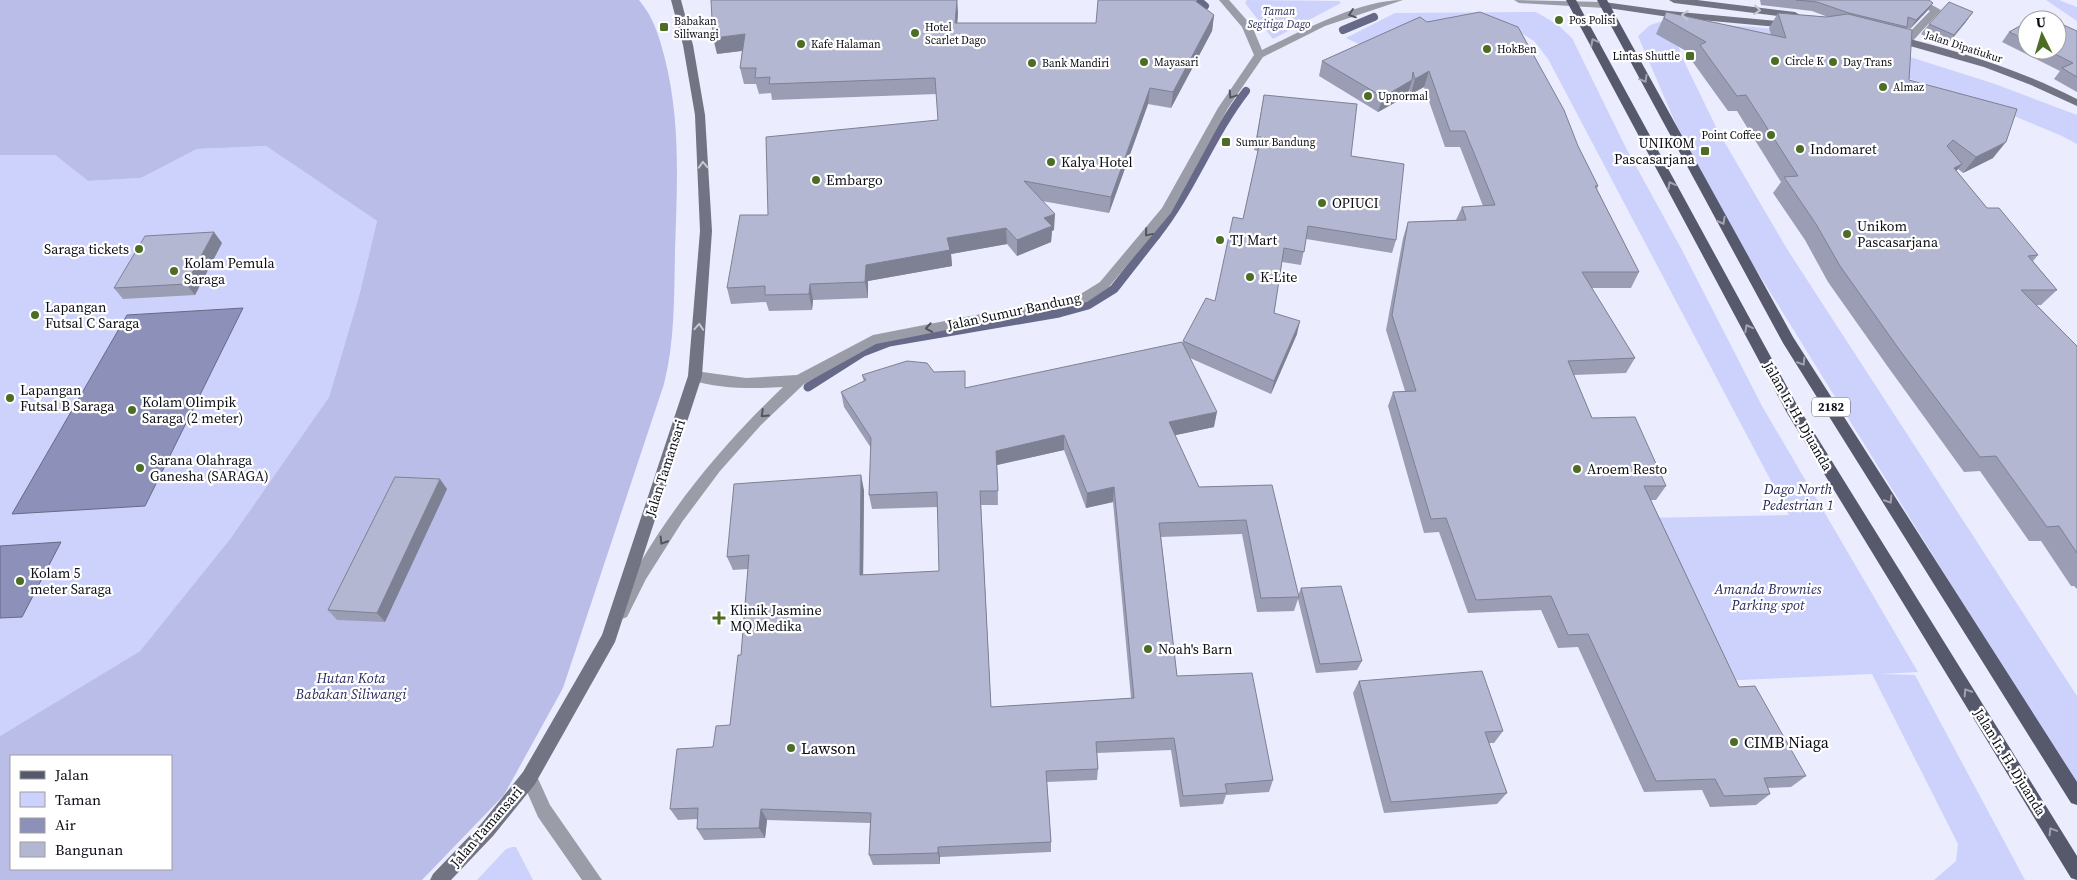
<svg xmlns="http://www.w3.org/2000/svg" width="2077" height="880" font-family="'Source Serif 4',serif">
  <style>
    .green { fill: #cdd2fc }
    .forest { fill: #b9bde8; fill-rule: evenodd }
    .water { fill: #8d91b9; stroke: #666988 }
    .lines { fill: none; stroke-linecap: round; stroke-linejoin: round }
    .stream-far1 { stroke: #666988; stroke-width: 8 }
    .stream { stroke: #666988; stroke-width: 9 }
    .minor { fill: #9a9ca7; fill-rule: evenodd }
    .tertiary { fill: #9a9ca7; fill-rule: evenodd }
    .secondary { fill: #727484; fill-rule: evenodd }
    .primary { fill: #56586c; fill-rule: evenodd }
    .wall { fill: #9b9db5; fill-rule: evenodd }
    .shaded-wall { fill: #7e8093 }
    .building { fill: #b4b7d2; stroke: #7e8093; fill-rule: evenodd }
    .oneway { stroke: #c7c7ce }
    .oneway2 { stroke: #53545e }
    .oneway3 { stroke: #a2a3ae }
    .poi-dot { fill: #4c6d24; stroke: #fff; stroke-width: 2 }
    .labels { text-anchor: middle; dominant-baseline: central; stroke-width: 4.5; stroke-linejoin: round; paint-order: stroke }
    .far-park-label { font-size: 11px; font-style: italic; fill: #28285b; stroke: #fff }
    .far-poi-label { font-size: 11px; fill: #0c0d16; stroke: #fff; text-anchor: start }
    .far-street-label { font-size: 11px; fill: #0c0d16; stroke: #fff }
    .shield { fill: #fff; stroke: #55565c; stroke-width: 1 }
    .shield-label { font-size: 12px; font-weight: bold; fill: #0c0d16 }
    .poi-label { font-size: 14px; fill: #0c0d16; stroke: #fff; text-anchor: start }
    .street-label { font-size: 14px; fill: #0c0d16; stroke: #fff }
    .park-label { font-size: 14px; font-style: italic; fill: #28285b; stroke: #fff }
    .near-poi-label { font-size: 16px; fill: #0c0d16; stroke: #fff; text-anchor: start }
  </style>
  <rect width="100%" height="100%" fill="#ebedfe"/>
  <g class="green">
    <polygon points="1247,0 1339,1 1341,3 1273,39 1245,3"/>
    <polygon points="2046,0 2059,0 2077,7 2077,21"/>
    <polygon points="1536,12 1558,25 1572,38 1626,148 1682,250 1762,406 1918,672 1881,674 1915,675 2025,880 1934,880 1956,861 1958,844 1872,674 1717,681 1642,518 1789,515 1548,59 1534,41 1518,31 1365,47 1346,38 1395,13"/>
    <polygon points="1663,21 1754,27 1816,34 1888,50 1995,84 2077,115 2077,144 2062,136 1985,104 1874,67 1678,45 1681,55 1718,131 1787,249 2077,696 2077,788 1749,258 1681,136 1638,36 1650,25"/>
    <polygon points="266,146 377,221 359,296 329,397 230,539 140,651 0,736 0,155 55,155 88,181 141,178 197,149"/>
    <polygon points="512,847 516,847 533,880 477,880 506,849"/>
  </g>
  <path class="forest" d="M0,0h639c15,18 20,36 26,59 16,64 12,127 10,193 -1,44 0,89 -11,132l-101,304 -59,107 -82,85h-422v-144l140,-85 90,-112 99,-142 30,-101 18,-75 -111,-75 -69,3 -56,29 -53,3 -33,-26h-55zM11,756h160v113h-160z"/>
  <g class="water">
    <polygon points="243,308 145,506 12,514 127,315"/>
    <polygon points="61,542 22,617 0,618 0,546"/>
  </g>
  <g class="lines">
    <g class="stream-far1">
      <polyline points="1200,2 1205,6"/>
      <polyline points="1343,30 1374,17"/>
      <path d="M1156,236c36,-45 55,-100 90,-145"/>
    </g>
    <polyline class="stream" points="808,387 863,352 889,342 1059,313 1088,305 1114,289 1157,234"/>
    <polygon class="minor" points="1911,0 1923,0 1941,10 1910,44 1906,45 1901,42 1902,40 1930,11"/>
    <g class="tertiary">
      <path d="M1219,0h10l23,26 10,24c39,-19 98,-50 141,-50l-78,26 -62,31 -35,51 -57,105 -63,75 -21,14 -211,42 -72,40 -43,41 -41,46 -38,51 -36,57 -19,38 -5,2 -5,-2 -3,-5c41,-86 101,-160 169,-225 -31,2 -63,2 -93,-7l-2,-4 2,-4 5,-1 51,7 51,-3 76,-40 206,-40 21,-13 62,-74 56,-100 36,-53 -12,-28z"/>
      <polygon points="1514,0 1604,2 1609,5 1604,8 1519,3"/>
      <polygon points="529,770 535,772 550,805 602,880 582,880 538,817 521,778 523,772"/>
    </g>
    <g class="secondary">
      <polygon points="671,0 681,0 693,45 705,115 712,231 702,376 615,642 535,784 493,836 451,880 430,880 433,874 481,824 523,772 602,635 688,376 700,231 695,115 683,45"/>
      <polygon points="1669,0 1697,0 1795,12 1800,15 1795,18 1674,3"/>
      <polygon points="1604,2 1669,11 1789,22 1794,25 1789,28 1669,17 1601,7 1599,5"/>
      <path d="M1893,35c63,15 126,34 184,64v7l-46,-21 -47,-18 -95,-27 -1,-2z"/>
    </g>
    <g class="primary">
      <polygon points="1566,0 1576,0 1797,405 2077,856 2077,880 2071,878 1787,413"/>
      <polygon points="1597,0 1607,0 1793,337 2077,782 2077,805 2071,803 1783,343"/>
    </g>
  </g>
  <g class="wall">
    <polygon points="957,0 958,14 957,23 1096,23 1214,15 1212,31 1171,108 1148,104 1109,213 1042,201 1054,230 1052,231 1051,242 1017,256 1007,244 951,254 952,266 868,281 868,298 813,300 812,310 769,311 766,302 731,304 727,288 768,215 938,120 937,94 772,100 771,93 759,94 756,84 744,84 740,68 742,51 717,54"/>
    <polygon points="1760,0 1929,0 1933,3 1927,11 1910,29 1907,28 1907,29 1909,80 1993,158 1963,173 1958,169 1956,171 1987,208 2038,255 2033,261 2057,290 2041,305 2037,305 2077,346 2077,589 2074,586 2071,586 2041,541 2029,541 1980,471 1964,472 1888,367 1828,282 1805,240 1773,193 1781,182 1737,111 1728,111 1692,61 1695,56 1656,34 1666,12 1771,35 1769,28 1778,13 1828,17 1812,11 1761,5"/>
    <polygon points="1973,12 1965,23 1946,46 1921,34 1929,24"/>
    <polygon points="1420,17 1578,146 1598,186 1597,189 1639,272 1631,288 1592,288 1635,358 1626,373 1574,375 1592,418 1666,486 1656,500 1651,500 1739,687 1806,776 1791,787 1768,788 1770,794 1756,805 1710,807 1702,790 1644,792 1578,647 1558,648 1541,610 1468,613 1439,532 1424,533 1388,406 1393,392 1405,391 1386,330 1403,238 1408,222 1456,220 1462,207 1483,206 1460,147 1445,147 1424,87 1411,94 1409,90 1407,96 1378,112 1319,76 1322,61"/>
    <polygon points="2027,22 2027,50 2057,50 2077,31 2077,92 2054,79 2060,71 2002,42 2009,32"/>
    <path d="M1264,95l87,61 45,84 -4,13 -86,-14 -5,26 -19,-3 -8,51 23,21 -26,60 -81,-36 24,69 -39,8 24,52 73,-2 26,111 3,-8 61,73 -5,9 -41,3 -18,-74 -4,12 -37,1 -15,-78 -81,3 16,139 96,104 -4,12 -43,3 -3,9 -43,3 -9,-57 -74,3 1,16 -1,11 -50,2 4,60v10l-111,5v7l-67,1 -4,-10 1,-32 -103,-3 -2,18 -61,2 -7,-11 1,-10 -20,1 -8,-11 43,-62 17,-22 11,-70 7,-86 -15,1 -6,-13 137,-67 -1,85 76,-4 -1,-64 -66,2 -3,-14 2,-47 -27,-41 -3,-15 23,-10 -2,-7 72,-3 32,16 217,-45v-2l32,-40 28,-82 15,-68 -4,-1zM1064,450l22,58 27,-6 18,196 -140,9 -10,-202h17l-1,-40z"/>
    <polygon points="222,243 195,295 123,299 114,288"/>
    <polygon points="447,489 385,622 337,620 328,610"/>
    <polygon points="1359,681 1503,731 1494,743 1489,743 1507,793 1497,804 1384,813 1353,693"/>
  </g>
  <g class="shaded-wall">
    <polygon points="957,0 958,14 956,39 955,23"/>
    <polygon points="1933,3 1927,11 1910,29 1916,20"/>
    <polygon points="1973,12 1965,23 1946,46 1954,35"/>
    <polygon points="1214,15 1212,31 1171,108 1173,92"/>
    <polygon points="745,34 748,50 717,54 713,38"/>
    <polygon points="1429,71 1424,87 1411,94 1415,79"/>
    <polygon points="1412,80 1407,96 1378,112 1383,97"/>
    <polygon points="1150,88 1148,104 1109,213 1111,197"/>
    <polygon points="2006,142 1993,158 1963,173 1976,157"/>
    <polygon points="1962,164 1949,180 1954,168"/>
    <polygon points="1055,214 1054,230 1052,231 1051,242 1017,256 1017,240 1044,218"/>
    <polygon points="1006,228 1007,244 951,254 952,266 868,281 868,298 865,282 866,265 947,238"/>
    <polygon points="214,232 222,243 195,295 186,284"/>
    <polygon points="810,284 813,300 812,310 809,294"/>
    <polygon points="1300,321 1297,334 1271,394 1274,381"/>
    <polygon points="1217,412 1214,427 1167,437 1169,422"/>
    <polygon points="1064,435 1064,450 997,465 998,505 996,451"/>
    <polygon points="861,475 864,490 863,589 860,575"/>
    <polygon points="440,479 447,489 385,622 377,613"/>
    <polygon points="1114,487 1113,502 1086,508 1087,493"/>
    <polygon points="761,809 767,820 765,838 759,828"/>
    <polygon points="938,847 940,857 940,864 938,853"/>
  </g>
  <g class="building">
    <polygon points="711,0 957,0 955,23 1096,23 1098,0 1194,0 1214,15 1173,92 1150,88 1111,197 1024,181 1055,214 1044,218 1052,226 1017,240 1006,228 947,238 950,250 866,265 865,282 810,284 809,294 765,295 765,286 727,288 740,215 768,215 766,137 938,120 935,78 769,84 770,77 755,78 756,68 740,68 745,34 713,38"/>
    <polygon points="1796,0 1929,0 1933,3 1916,20 1908,17 1907,27 1849,13 1817,2"/>
    <polygon points="1949,2 1973,12 1954,35 1929,24"/>
    <polygon points="1480,12 1518,27 1564,110 1578,146 1598,186 1595,186 1639,272 1582,272 1635,358 1568,361 1592,418 1635,417 1666,486 1644,486 1739,687 1755,686 1806,776 1764,778 1770,794 1724,796 1715,779 1656,781 1588,634 1568,635 1551,596 1476,600 1446,518 1431,519 1393,392 1416,391 1392,315 1408,222 1466,220 1462,207 1495,205 1465,131 1450,131 1429,71 1415,79 1413,72 1412,80 1383,97 1322,61 1420,17 1427,22"/>
    <polygon points="1666,12 1786,38 1778,13 1826,17 1848,14 1912,30 1909,80 2017,109 2006,142 1976,157 1953,140 1947,146 1962,164 1954,168 1987,208 1999,208 2038,255 2028,256 2057,290 2021,290 2077,346 2077,553 2059,526 2047,527 1996,456 1980,457 1901,352 1840,266 1816,224 1784,177 1798,176 1746,95 1737,96 1700,45 1706,42 1664,18"/>
    <polygon points="2041,14 2053,20 2031,20"/>
    <polygon points="2027,22 2027,40 2009,32"/>
    <polygon points="2057,22 2077,31 2077,77 2062,68 2073,63 2047,50 2057,50"/>
    <polygon points="1264,95 1357,104 1351,156 1404,164 1396,240 1308,226 1304,252 1284,248 1274,313 1300,321 1274,381 1183,341 1206,298 1215,301 1233,217 1243,219 1261,137 1257,137"/>
    <polygon points="214,232 186,284 114,288 145,236"/>
    <path d="M1182,342l35,70 -48,10 30,65 73,-2 27,112 -38,1 -15,-78 -87,3 18,153 75,-3 21,107 -48,4 2,9 -44,3 -9,-58 -78,4 2,27 -52,2 5,71 -113,5v6l-69,2 2,-42 -110,-4 -2,19 -62,1 1,-21 -28,1 7,-60 36,-2 3,-21 14,-1 8,-70h3l8,-100 -22,2 7,-73 127,-9 -1,100 79,-4 -2,-79 -68,3 2,-57 -30,-46 25,-12 -4,-5 45,-14 20,2 7,9 31,-1v17zM1064,435l23,58 27,-6 20,211 -143,9 -11,-216h18l-2,-40z"/>
    <polygon points="395,477 440,479 377,613 328,610"/>
    <polygon points="1341,586 1362,661 1320,664 1301,588"/>
    <polygon points="1482,671 1503,731 1485,732 1507,793 1391,802 1359,681"/>
  </g>
  <defs><path id="oneway-chevron" d="M-2-3.5L2.5 0L-2 3.5" fill="none" stroke-width="1.6" stroke-linecap="round" stroke-linejoin="round" transform="scale(1.25)"/></defs>
  <g class="oneway">
    <use href="#oneway-chevron" transform="translate(1757 10) rotate(7)"/>
    <use href="#oneway-chevron" transform="translate(1685 15) rotate(-175)"/>
    <use href="#oneway-chevron" transform="translate(703 165) rotate(-93)"/>
    <use href="#oneway-chevron" transform="translate(699 327) rotate(-86)"/>
  </g>
  <g class="oneway2">
    <use href="#oneway-chevron" transform="translate(1352 14) rotate(161)"/>
    <use href="#oneway-chevron" transform="translate(1232 95) rotate(124)"/>
    <use href="#oneway-chevron" transform="translate(1148 233) rotate(130)"/>
    <use href="#oneway-chevron" transform="translate(929 328) rotate(170)"/>
    <use href="#oneway-chevron" transform="translate(764 414) rotate(136)"/>
    <use href="#oneway-chevron" transform="translate(663 541) rotate(122)"/>
  </g>
  <g class="oneway3">
    <use href="#oneway-chevron" transform="translate(1594 42) rotate(-118)"/>
    <use href="#oneway-chevron" transform="translate(1644 79) rotate(61)"/>
    <use href="#oneway-chevron" transform="translate(1671 185) rotate(-118)"/>
    <use href="#oneway-chevron" transform="translate(1722 221) rotate(61)"/>
    <use href="#oneway-chevron" transform="translate(1748 328) rotate(-118)"/>
    <use href="#oneway-chevron" transform="translate(1802 362) rotate(58)"/>
    <use href="#oneway-chevron" transform="translate(1889 500) rotate(58)"/>
    <use href="#oneway-chevron" transform="translate(1967 692) rotate(-122)"/>
    <use href="#oneway-chevron" transform="translate(2052 831) rotate(-121)"/>
  </g>
  <g class="poi-dot">
    <circle cx="1559" cy="20" r="5"/>
    <rect x="659" y="22" width="10" height="10" rx="2.5"/>
    <circle cx="915" cy="33" r="5"/>
    <circle cx="801" cy="44" r="5"/>
    <circle cx="1487" cy="49" r="5"/>
    <rect x="1685" y="51" width="10" height="10" rx="2.5"/>
    <circle cx="1775" cy="61" r="5"/>
    <circle cx="1144" cy="62" r="5"/>
    <circle cx="1833" cy="62" r="5"/>
    <circle cx="1032" cy="63" r="5"/>
    <circle cx="1883" cy="87" r="5"/>
    <circle cx="1368" cy="96" r="5"/>
    <circle cx="1771" cy="135" r="5"/>
    <rect x="1221" y="137" width="10" height="10" rx="2.5"/>
    <circle cx="1800" cy="149" r="5"/>
    <rect x="1700" y="146" width="10" height="10" rx="2.5"/>
    <circle cx="1051" cy="162" r="5"/>
    <circle cx="816" cy="180" r="5"/>
    <circle cx="1322" cy="203" r="5"/>
    <circle cx="1847" cy="234" r="5"/>
    <circle cx="1220" cy="240" r="5"/>
    <circle cx="139" cy="249" r="5"/>
    <circle cx="174" cy="271" r="5"/>
    <circle cx="1250" cy="277" r="5"/>
    <circle cx="35" cy="315" r="5"/>
    <circle cx="10" cy="398" r="5"/>
    <circle cx="132" cy="410" r="5"/>
    <circle cx="140" cy="468" r="5"/>
    <circle cx="1577" cy="469" r="5"/>
    <circle cx="20" cy="581" r="5"/>
    <path d="M716.5 610.5h5v5h5v5h-5v5h-5v-5h-5v-5h5z"/>
    <circle cx="1148" cy="649" r="5"/>
    <circle cx="1734" cy="742" r="5"/>
    <circle cx="791" cy="748" r="5"/>
  </g>
  <g class="labels">
    <g class="far-park-label">
      <text x="1279" y="11">Taman<tspan x="1279" dy="13">Segitiga Dago</tspan></text>
    </g>
    <g class="far-poi-label">
      <text x="1569" y="20">Pos Polisi</text>
      <text x="674" y="21">Babakan<tspan x="674" dy="13">Siliwangi</tspan></text>
      <text x="925" y="27">Hotel<tspan x="925" dy="13">Scarlet Dago</tspan></text>
      <text x="811" y="44">Kafe Halaman</text>
      <text x="1497" y="49">HokBen</text>
      <text x="1680" y="56" text-anchor="end">Lintas Shuttle</text>
      <text x="1785" y="61">Circle K</text>
      <text x="1154" y="62">Mayasari</text>
      <text x="1843" y="62">Day Trans</text>
      <text x="1042" y="63">Bank Mandiri</text>
      <text x="1893" y="87">Almaz</text>
      <text x="1378" y="96">Upnormal</text>
      <text x="1761" y="135" text-anchor="end">Point Coffee</text>
      <text x="1236" y="142">Sumur Bandung</text>
    </g>
    <g class="far-street-label">
      <text transform="translate(1964 47) rotate(18)">Jalan Dipatiukur</text>
    </g>
    <rect class="shield" x="1812" y="397.5" width="38" height="19" rx="4"/>
    <g class="shield-label">
      <text x="1831" y="407">2182</text>
    </g>
    <g class="poi-label">
      <text x="1695" y="143" text-anchor="end">UNIKOM<tspan x="1695" dy="16">Pascasarjana</tspan></text>
      <text x="1810" y="149">Indomaret</text>
      <text x="1061" y="162">Kalya Hotel</text>
      <text x="826" y="180">Embargo</text>
      <text x="1332" y="203">OPIUCI</text>
      <text x="1857" y="226">Unikom<tspan x="1857" dy="16">Pascasarjana</tspan></text>
      <text x="1230" y="240">TJ Mart</text>
      <text x="129" y="249" text-anchor="end">Saraga tickets</text>
      <text x="184" y="263">Kolam Pemula<tspan x="184" dy="16">Saraga</tspan></text>
      <text x="1260" y="277">K-Lite</text>
      <text x="45" y="307">Lapangan<tspan x="45" dy="16">Futsal C Saraga</tspan></text>
      <text x="20" y="390">Lapangan<tspan x="20" dy="16">Futsal B Saraga</tspan></text>
      <text x="142" y="402">Kolam Olimpik<tspan x="142" dy="16">Saraga (2 meter)</tspan></text>
      <text x="150" y="460">Sarana Olahraga<tspan x="150" dy="16">Ganesha (SARAGA)</tspan></text>
      <text x="1587" y="469">Aroem Resto</text>
      <text x="30" y="573">Kolam 5<tspan x="30" dy="16">meter Saraga</tspan></text>
      <text x="730" y="610">Klinik Jasmine<tspan x="730" dy="16">MQ Medika</tspan></text>
      <text x="1158" y="649">Noah's Barn</text>
    </g>
    <g class="street-label">
      <text transform="translate(1014 311) rotate(-12)">Jalan Sumur Bandung</text>
      <text transform="translate(1798 416) rotate(60)">Jalan Ir. H. Djuanda</text>
      <text transform="translate(665 468) rotate(-72)">Jalan Tamansari</text>
      <text transform="translate(2010 762) rotate(58)">Jalan Ir. H. Djuanda</text>
      <text transform="translate(486 827) rotate(-49)">Jalan Tamansari</text>
    </g>
    <g class="park-label">
      <text x="1798" y="489">Dago North<tspan x="1798" dy="16">Pedestrian 1</tspan></text>
      <text x="1768" y="589">Amanda Brownies<tspan x="1768" dy="16">Parking spot</tspan></text>
      <text x="351" y="678">Hutan Kota<tspan x="351" dy="16">Babakan Siliwangi</tspan></text>
    </g>
    <g class="near-poi-label">
      <text x="1744" y="742">CIMB Niaga</text>
      <text x="801" y="748">Lawson</text>
    </g>
  </g>
  <rect x="10" y="755" width="162" height="115" fill="#ffffff" stroke="#9e9ea2"/>
  <rect x="20" y="771" width="25" height="8" fill="#56586c" stroke="#9e9ea2"/>
  <text x="55" y="780" font-size="15" fill="#0c0d16">Jalan</text>
  <rect x="20" y="792" width="25" height="15" fill="#cdd2fc" stroke="#9e9ea2"/>
  <text x="55" y="805" font-size="15" fill="#0c0d16">Taman</text>
  <rect x="20" y="818" width="25" height="15" fill="#8d91b9" stroke="#9e9ea2"/>
  <text x="55" y="830" font-size="15" fill="#0c0d16">Air</text>
  <rect x="20" y="842" width="25" height="15" fill="#b4b7d2" stroke="#9e9ea2"/>
  <text x="55" y="855" font-size="15" fill="#0c0d16">Bangunan</text>
  <g transform="translate(2042 35) rotate(355)"><circle r="24" fill="#ffffff" stroke="#9e9ea2"/>
  <path d="M0-4L9 19L0 12L-9 19Z" fill="#4c6d24"/>
  <text y="-8" font-size="14" font-weight="bold" text-anchor="middle" fill="#0c0d16">U</text>
  </g>
</svg>
